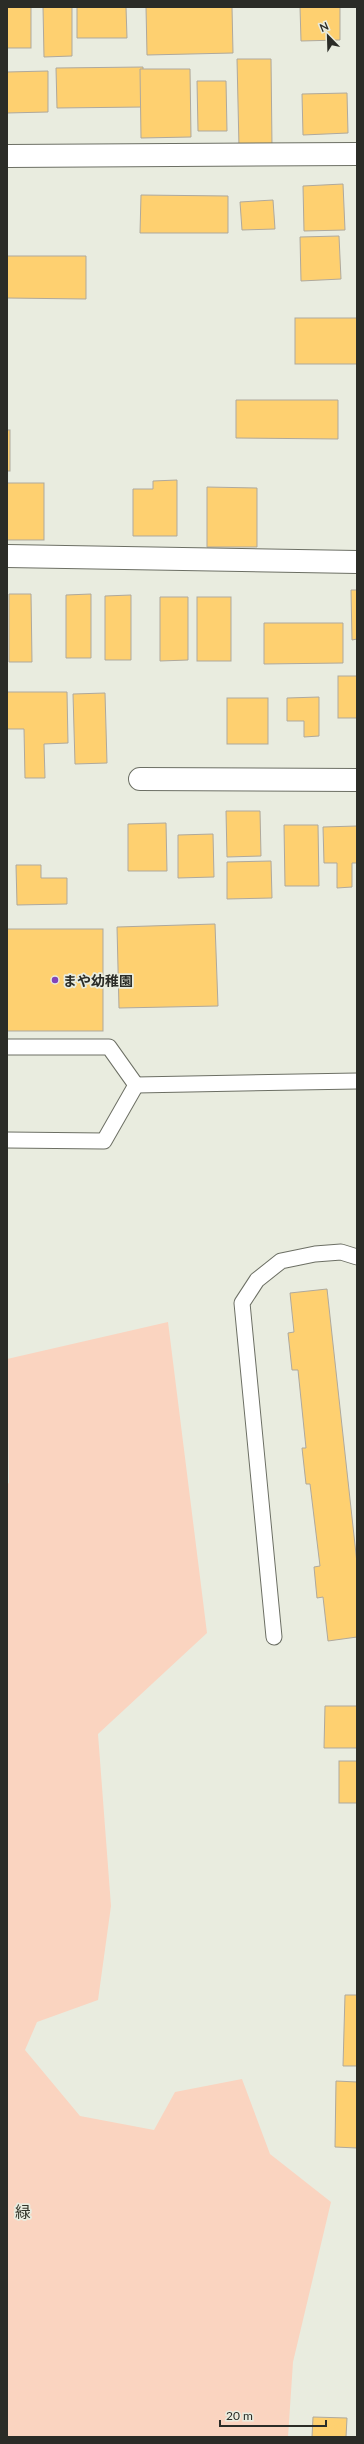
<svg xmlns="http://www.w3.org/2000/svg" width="364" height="2444" font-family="Lato,'Noto Sans JP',sans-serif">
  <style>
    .green { fill: #fad4c0 }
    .building { fill: #fed070; stroke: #afa99d }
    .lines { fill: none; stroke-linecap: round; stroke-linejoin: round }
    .lane-casing { stroke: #6c6f64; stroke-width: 17 }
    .street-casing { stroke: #6c6f64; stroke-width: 24 }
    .lane { stroke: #fff; stroke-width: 15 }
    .street { stroke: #fff; stroke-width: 22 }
    .poi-dot { fill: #8144b9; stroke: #e9ecdf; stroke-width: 1.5 }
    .labels { text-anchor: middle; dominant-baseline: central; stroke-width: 3.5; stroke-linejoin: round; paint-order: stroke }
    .poi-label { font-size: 14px; font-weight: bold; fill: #2b2c27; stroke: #e9ecdf; text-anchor: start }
    .quarter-label { font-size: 16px; fill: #32352a; stroke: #e9ecdf }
  </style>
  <rect width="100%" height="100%" fill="#e9ecdf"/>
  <polygon class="green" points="168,1322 207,1633 98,1734 111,1906 98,2000 37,2022 25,2050 80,2116 154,2130 175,2092 242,2079 270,2154 331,2202 293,2362 288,2437 7,2437 7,1484 9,1483 7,1359"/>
  <g class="building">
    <rect x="7" y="7" width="24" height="41"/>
    <polygon points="43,7 72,7 72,56 44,57"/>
    <polygon points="77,7 126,7 127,38 77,38"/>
    <polygon points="146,7 232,7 233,53 147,55"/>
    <polygon points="300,7 340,7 340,40 301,41"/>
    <polygon points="237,59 271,59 272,146 239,147"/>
    <polygon points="143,67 144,107 57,108 56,68"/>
    <polygon points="140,69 190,69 191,137 141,138"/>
    <polygon points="48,71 48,112 7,113 7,72"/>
    <polygon points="197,81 226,81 227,131 198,131"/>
    <polygon points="347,93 348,133 303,135 302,94"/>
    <polygon points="343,184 345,230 304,231 303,186"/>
    <polygon points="141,195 228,196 228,233 140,233"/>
    <polygon points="273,200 275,229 242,230 240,202"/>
    <polygon points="339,236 341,279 301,281 300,237"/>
    <polygon points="7,256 86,256 86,299 7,298"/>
    <rect x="295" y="318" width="62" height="46"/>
    <polygon points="236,400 338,400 338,439 236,438"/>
    <rect x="7" y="430" width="3" height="41"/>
    <polygon points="177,480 177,536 133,536 133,489 153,489 153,481"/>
    <rect x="7" y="483" width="37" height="57"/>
    <polygon points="207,487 257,488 257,547 207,547"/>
    <polygon points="351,590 357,590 357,639 352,640"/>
    <polygon points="9,594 31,594 32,662 9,662"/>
    <polygon points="91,594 91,658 66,658 66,595"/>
    <polygon points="131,595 131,660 105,660 105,596"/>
    <polygon points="160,597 188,597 188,660 160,661"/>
    <rect x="197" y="597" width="34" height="64"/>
    <polygon points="264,623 343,623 343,663 264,664"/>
    <rect x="338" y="676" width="19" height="42"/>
    <polygon points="7,692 67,692 68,743 44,744 45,778 25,778 24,729 7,729"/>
    <polygon points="105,693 107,763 75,764 73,694"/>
    <polygon points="319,697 319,736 304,737 304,721 287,721 287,698"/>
    <rect x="227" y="698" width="41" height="46"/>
    <polygon points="226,811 260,811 261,856 227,857"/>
    <polygon points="166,823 167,871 128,871 128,824"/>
    <polygon points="284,825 318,825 319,886 285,886"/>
    <polygon points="357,826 357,863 352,863 352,887 337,888 337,863 324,863 323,827"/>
    <polygon points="213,834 214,877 178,878 178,835"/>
    <polygon points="271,861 272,898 227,899 227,862"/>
    <polygon points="16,865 41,865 41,878 67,878 67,904 17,905"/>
    <polygon points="215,924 218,1006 119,1008 117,927"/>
    <rect x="7" y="929" width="96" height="102"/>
    <polygon points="327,1289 357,1563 357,1637 328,1641 323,1597 317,1598 314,1567 320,1566 310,1484 306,1484 302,1448 306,1448 298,1370 292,1370 288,1333 294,1332 290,1293"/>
    <polygon points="325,1706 357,1706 357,1748 324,1748"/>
    <rect x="339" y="1761" width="18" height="42"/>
    <polygon points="345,1995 357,1995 357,2066 343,2066"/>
    <polygon points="336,2081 357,2082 357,2148 335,2147"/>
    <polygon points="313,2417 347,2418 346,2437 312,2437"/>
  </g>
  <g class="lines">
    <g class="lane-casing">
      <g id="lane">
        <polyline points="7,1047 109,1047 136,1085"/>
        <polyline points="136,1085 357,1081"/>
        <polyline points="7,1140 104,1141 136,1085"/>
        <polyline points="274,1637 242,1303 257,1280 281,1261 315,1254 341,1252 357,1257"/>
      </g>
    </g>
    <g class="street-casing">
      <g id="street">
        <polyline points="7,156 357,154"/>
        <polyline points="7,556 357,562"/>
        <polyline points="140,779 357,780"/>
      </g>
    </g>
    <use href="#lane" class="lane"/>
    <use href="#street" class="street"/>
  </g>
  <circle class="poi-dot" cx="55" cy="980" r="4"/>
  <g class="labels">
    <g class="poi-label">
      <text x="63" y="980">まや幼稚園</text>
    </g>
    <g class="quarter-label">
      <text x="23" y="2211">緑</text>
    </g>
  </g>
  <rect width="364" height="2444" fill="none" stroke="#2b2c27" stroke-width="16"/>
  <g transform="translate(328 36) rotate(337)" stroke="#e9ecdf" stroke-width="3" paint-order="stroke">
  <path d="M0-3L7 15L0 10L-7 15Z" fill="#2b2c27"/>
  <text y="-6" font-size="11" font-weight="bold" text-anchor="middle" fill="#2b2c27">N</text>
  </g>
  <path d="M220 2420v6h106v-6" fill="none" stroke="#2b2c27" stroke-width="2"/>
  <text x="226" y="2420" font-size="12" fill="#2b2c27" stroke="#e9ecdf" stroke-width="3" paint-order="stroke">20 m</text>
</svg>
